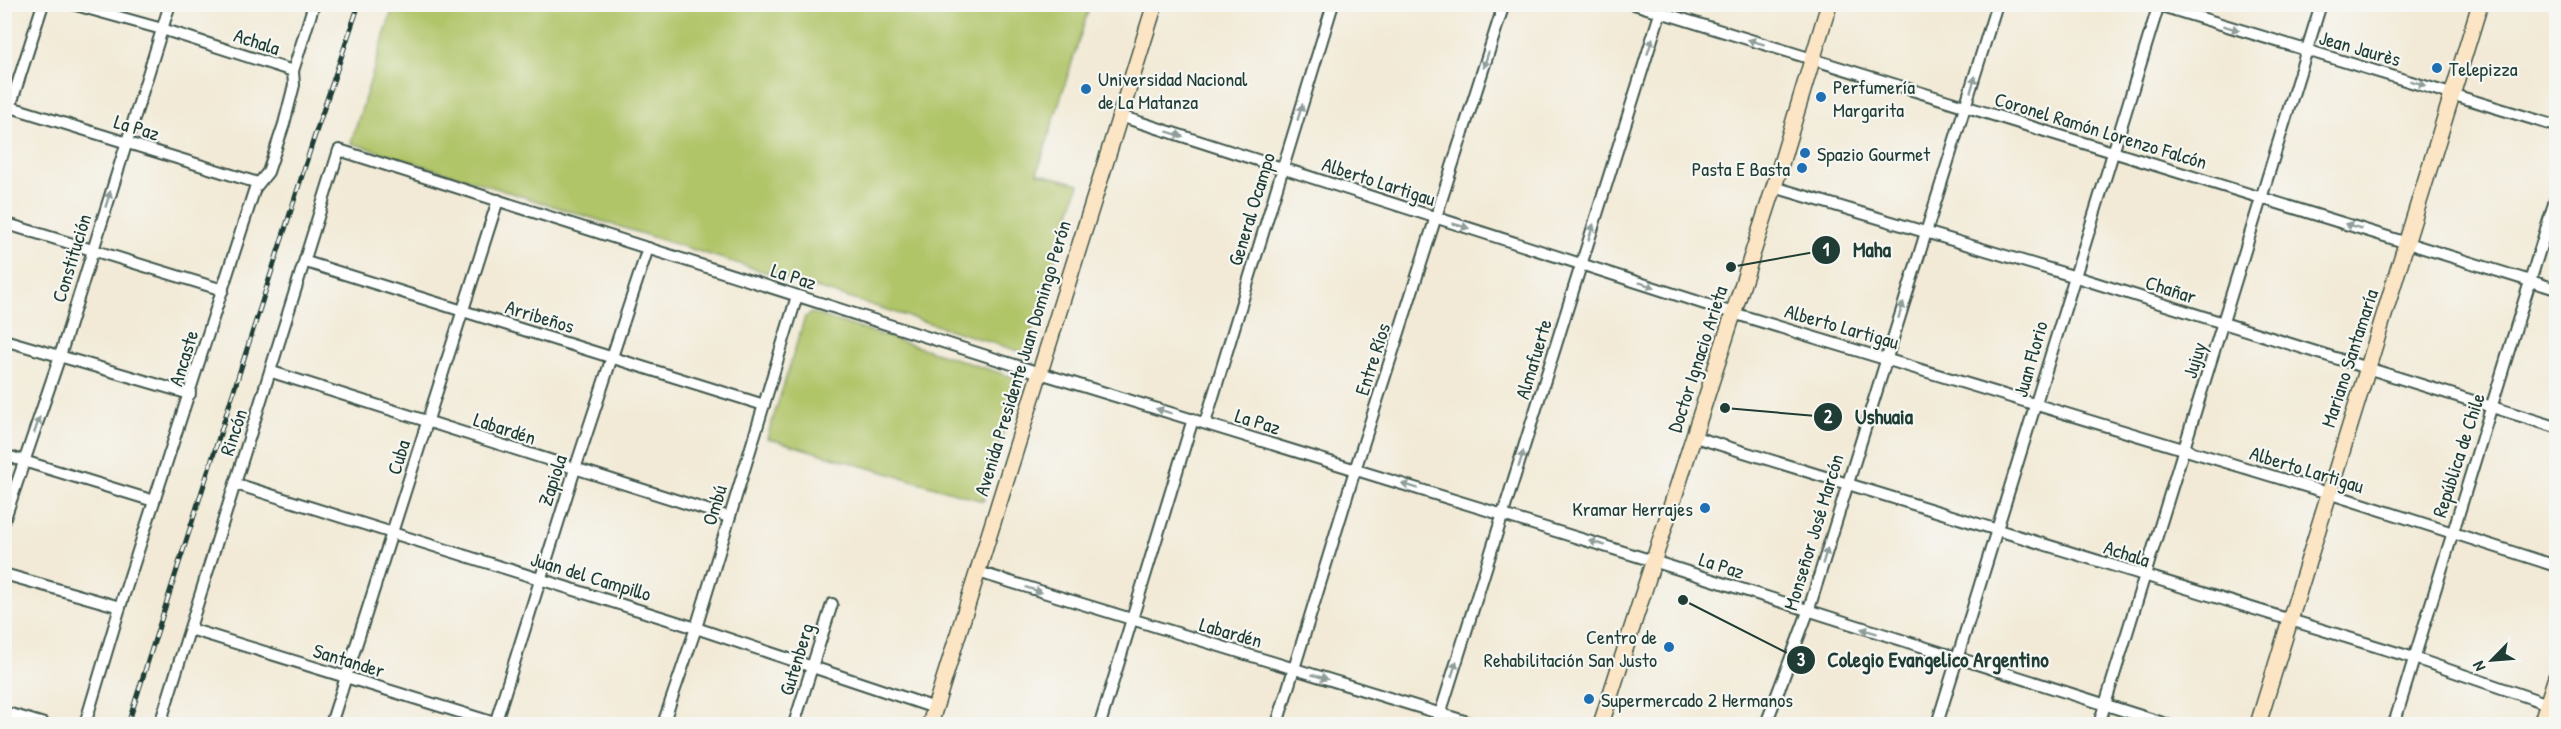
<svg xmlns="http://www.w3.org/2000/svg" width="2561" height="729" font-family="'Patrick Hand',sans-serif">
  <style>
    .green { fill: #b0c467; stroke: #68804e; stroke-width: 1.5 }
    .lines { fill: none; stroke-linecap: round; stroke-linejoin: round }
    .street-casing { stroke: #3f574c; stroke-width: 14 }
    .secondary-casing { stroke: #3f574c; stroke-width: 18 }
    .street { stroke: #fff; stroke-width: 10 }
    .secondary { stroke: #fce5c4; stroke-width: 15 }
    .rail-casing { stroke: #1f3d34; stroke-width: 5 }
    .rail { stroke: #f6f6f2; stroke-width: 3; stroke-dasharray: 9; stroke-linecap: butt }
    .oneway { fill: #8f9e9a }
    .poi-dot { fill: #1f6fb2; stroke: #f6f6f2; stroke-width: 2 }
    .labels { text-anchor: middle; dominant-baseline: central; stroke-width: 4.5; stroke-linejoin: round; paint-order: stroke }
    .street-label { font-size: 20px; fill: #1f3d34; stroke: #f6f6f2 }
    .poi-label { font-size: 20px; fill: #1f3d34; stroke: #f6f6f2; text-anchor: start }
    .leader { fill: none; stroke: #1f3d34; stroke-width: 2 }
    .callout-dot { fill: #1f3d34; stroke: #f6f6f2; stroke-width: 2 }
    .mark-label { font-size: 18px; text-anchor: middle; font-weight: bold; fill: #fff }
    .callout-label { font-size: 21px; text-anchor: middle; font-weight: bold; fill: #1f3d34; stroke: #f6f6f2; stroke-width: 4.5; stroke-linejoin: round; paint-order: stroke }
  </style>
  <rect width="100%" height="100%" fill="#f6f6f2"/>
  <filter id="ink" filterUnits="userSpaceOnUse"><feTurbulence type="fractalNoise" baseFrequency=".0167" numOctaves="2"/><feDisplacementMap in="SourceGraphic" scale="12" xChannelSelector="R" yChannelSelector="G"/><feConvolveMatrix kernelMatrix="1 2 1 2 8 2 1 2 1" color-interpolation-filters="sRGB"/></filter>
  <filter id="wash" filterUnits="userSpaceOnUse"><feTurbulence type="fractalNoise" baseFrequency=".008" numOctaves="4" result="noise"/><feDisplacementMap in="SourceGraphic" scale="24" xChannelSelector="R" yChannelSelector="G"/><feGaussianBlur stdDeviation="1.35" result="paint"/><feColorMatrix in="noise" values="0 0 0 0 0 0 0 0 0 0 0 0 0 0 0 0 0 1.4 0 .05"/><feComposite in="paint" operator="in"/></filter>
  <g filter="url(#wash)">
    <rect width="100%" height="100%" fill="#f2ead6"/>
    <g class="green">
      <polygon points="394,4 1090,5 1037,173 1079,184 1025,353 351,143"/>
      <polygon points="812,313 1019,379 983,501 767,438 805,317"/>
    </g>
  </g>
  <g filter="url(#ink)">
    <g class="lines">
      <g class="street-casing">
        <g id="street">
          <polyline points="72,4 162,29 293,71"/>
          <polyline points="1634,4 2556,289"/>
          <polyline points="2155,4 2556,126"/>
          <polyline points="4,105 258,183"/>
          <polyline points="10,107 43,4"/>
          <polyline points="1120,116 1733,313 2328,493 2556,566"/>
          <polyline points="1774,187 2073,276 2556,427"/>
          <polyline points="4,223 223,290"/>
          <polyline points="306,262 764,405"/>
          <polyline points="4,340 190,394"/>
          <polyline points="272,372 729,517"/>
          <polyline points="1205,423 1333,4"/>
          <polyline points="1695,437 2414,658 2548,704"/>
          <polyline points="4,455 154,501"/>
          <polyline points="236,484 696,628 935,708"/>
          <polyline points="4,521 60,356 170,4"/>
          <polyline points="978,572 1474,724"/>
          <polyline points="4,574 120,607"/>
          <polyline points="190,629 498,724"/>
          <polyline points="4,712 44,724"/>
          <polyline points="85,724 120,607 255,188 268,172 284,124 294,85 293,71 314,4"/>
          <polyline points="160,724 339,150 1040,373 1653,561 2166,724"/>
          <polyline points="331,724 498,200"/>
          <polyline points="495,724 575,469 648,248"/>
          <polyline points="663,724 696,628 797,296"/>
          <polyline points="794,724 832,604"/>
          <polyline points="1100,724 1193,419"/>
          <polyline points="1277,724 1355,470 1504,4"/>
          <polyline points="1437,724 1663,4"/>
          <polyline points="1766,724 1808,612 1997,4"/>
          <polyline points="1937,724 2159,4"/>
          <polyline points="2099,724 2321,4"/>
          <polyline points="2394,724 2556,197"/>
        </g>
      </g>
      <g class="secondary-casing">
        <g id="secondary">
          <polyline points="930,724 1155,4"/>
          <polyline points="1601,724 1774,187 1829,4"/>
          <polyline points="2258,724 2480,4"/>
          <polyline points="2541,724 2556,677"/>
        </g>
      </g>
      <use href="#street" class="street"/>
      <use href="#secondary" class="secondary"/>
      <g class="rail-casing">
        <polyline id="rail" points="128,724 313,141 359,4"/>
      </g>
      <use href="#rail" class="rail"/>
    </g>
    <defs><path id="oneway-solid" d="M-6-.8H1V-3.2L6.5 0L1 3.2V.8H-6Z" transform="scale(1.5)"/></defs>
    <g class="oneway">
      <use href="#oneway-solid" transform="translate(2231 28) rotate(17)"/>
      <use href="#oneway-solid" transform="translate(1756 42) rotate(-163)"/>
      <use href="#oneway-solid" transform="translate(1650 46) rotate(-72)"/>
      <use href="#oneway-solid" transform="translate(1486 60) rotate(108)"/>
      <use href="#oneway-solid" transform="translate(2418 83) rotate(16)"/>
      <use href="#oneway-solid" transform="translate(1973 84) rotate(-73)"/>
      <use href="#oneway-solid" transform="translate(1300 112) rotate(-73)"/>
      <use href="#oneway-solid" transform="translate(1175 134) rotate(17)"/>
      <use href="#oneway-solid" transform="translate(108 199) rotate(-73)"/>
      <use href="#oneway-solid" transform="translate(1461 226) rotate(17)"/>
      <use href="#oneway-solid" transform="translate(2353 226) rotate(-163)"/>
      <use href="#oneway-solid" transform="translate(1591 232) rotate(-72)"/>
      <use href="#oneway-solid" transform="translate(1647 285) rotate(18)"/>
      <use href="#oneway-solid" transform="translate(1901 310) rotate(-72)"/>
      <use href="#oneway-solid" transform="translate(1164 411) rotate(-163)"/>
      <use href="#oneway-solid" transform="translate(37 425) rotate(-71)"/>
      <use href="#oneway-solid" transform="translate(1521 459) rotate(-73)"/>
      <use href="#oneway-solid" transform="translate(1410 486) rotate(-163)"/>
      <use href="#oneway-solid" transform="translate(1597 543) rotate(-163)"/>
      <use href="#oneway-solid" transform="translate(1825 556) rotate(-73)"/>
      <use href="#oneway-solid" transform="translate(1034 590) rotate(18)"/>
      <use href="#oneway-solid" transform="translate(1869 631) rotate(-163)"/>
      <use href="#oneway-solid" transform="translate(1454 669) rotate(-72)"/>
      <use href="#oneway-solid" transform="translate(1320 677) rotate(17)"/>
    </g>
  </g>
  <g class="poi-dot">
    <circle cx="2437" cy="68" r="6"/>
    <circle cx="1086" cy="89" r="6"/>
    <circle cx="1821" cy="97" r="6"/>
    <circle cx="1805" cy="153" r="6"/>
    <circle cx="1802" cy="168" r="6"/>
    <circle cx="1705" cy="508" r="6"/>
    <circle cx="1669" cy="647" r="6"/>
    <circle cx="1589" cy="699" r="6"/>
  </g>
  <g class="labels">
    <g class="street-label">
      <text transform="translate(257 41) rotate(18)">Achala</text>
      <text transform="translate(2360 48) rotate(16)">Jean Jaurès</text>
      <text transform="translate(137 127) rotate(17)">La Paz</text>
      <text transform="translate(2101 130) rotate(17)">Coronel Ramón Lorenzo Falcón</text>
      <text transform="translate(1379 181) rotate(18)">Alberto Lartigau</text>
      <text transform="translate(1251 209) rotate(-73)">General Ocampo</text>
      <text transform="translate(71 258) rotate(-73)">Constitución</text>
      <text transform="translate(794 276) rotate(18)">La Paz</text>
      <text transform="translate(2171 289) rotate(18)">Chañar</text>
      <text transform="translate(540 316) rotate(17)">Arribeños</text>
      <text transform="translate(1842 326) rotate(16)">Alberto Lartigau</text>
      <text transform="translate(183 358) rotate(-73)">Ancaste</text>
      <text transform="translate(1022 358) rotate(-73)">Avenida Presidente Juan Domingo Perón</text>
      <text transform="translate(2349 358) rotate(-72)">Mariano Santamaría</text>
      <text transform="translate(1372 359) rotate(-72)">Entre Ríos</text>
      <text transform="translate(1533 359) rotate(-73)">Almafuerte</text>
      <text transform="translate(1697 359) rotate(-72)">Doctor Ignacio Arieta</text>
      <text transform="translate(2030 359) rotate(-74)">Juan Florio</text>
      <text transform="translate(2194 360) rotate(-73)">Jujuy</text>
      <text transform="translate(1258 421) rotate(17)">La Paz</text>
      <text transform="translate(505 428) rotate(18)">Labardén</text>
      <text transform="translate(233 432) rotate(-72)">Rincón</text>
      <text transform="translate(2458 455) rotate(-72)">República de Chile</text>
      <text transform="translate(398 457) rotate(-73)">Cuba</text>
      <text transform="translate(2307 469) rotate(17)">Alberto Lartigau</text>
      <text transform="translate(552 480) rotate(-72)">Zapiola</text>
      <text transform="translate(714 505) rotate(-73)">Ombú</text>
      <text transform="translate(1813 532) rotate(-73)">Monseñor José Marcón</text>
      <text transform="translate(2127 553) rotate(18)">Achala</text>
      <text transform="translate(1722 565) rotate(18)">La Paz</text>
      <text transform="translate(591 576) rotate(17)">Juan del Campillo</text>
      <text transform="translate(1231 632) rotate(16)">Labardén</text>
      <text transform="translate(796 659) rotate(-73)">Gutenberg</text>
      <text transform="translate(349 660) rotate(17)">Santander</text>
    </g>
    <g class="poi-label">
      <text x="2449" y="68">Telepizza</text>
      <text x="1098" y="78">Universidad Nacional<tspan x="1098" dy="23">de La Matanza</tspan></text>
      <text x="1833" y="86">Perfumería<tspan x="1833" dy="23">Margarita</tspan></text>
      <text x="1817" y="153">Spazio Gourmet</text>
      <text x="1790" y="168" text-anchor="end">Pasta E Basta</text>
      <text x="1693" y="508" text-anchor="end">Kramar Herrajes</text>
      <text x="1657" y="636" text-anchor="end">Centro de<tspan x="1657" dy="23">Rehabilitación San Justo</tspan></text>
      <text x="1601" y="699">Supermercado 2 Hermanos</text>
    </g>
  </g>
  <path class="leader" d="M1731 267L1826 250M1725 408L1828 417M1683 600L1801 660"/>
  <g class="callout-dot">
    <circle cx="1731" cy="267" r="6"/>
    <circle cx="1725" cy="408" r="6"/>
    <circle cx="1683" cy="600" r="6"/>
    <circle cx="1826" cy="250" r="15"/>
    <circle cx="1828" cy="417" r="15"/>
    <circle cx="1801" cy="660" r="15"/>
  </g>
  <g class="mark-label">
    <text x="1826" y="256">1</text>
    <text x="1828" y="423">2</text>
    <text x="1801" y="666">3</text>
  </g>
  <g class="callout-label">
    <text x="1872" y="257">Maha</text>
    <text x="1884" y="424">Ushuaia</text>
    <text x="1938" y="667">Colegio Evangelico Argentino</text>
  </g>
  <rect width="2561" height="729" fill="none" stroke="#f6f6f2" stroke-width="24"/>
  <g transform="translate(2492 660) rotate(245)" stroke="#f6f6f2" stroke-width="4.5" paint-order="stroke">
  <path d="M0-4.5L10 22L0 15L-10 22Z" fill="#1f3d34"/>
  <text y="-9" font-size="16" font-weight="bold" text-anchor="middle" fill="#1f3d34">N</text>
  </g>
</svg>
